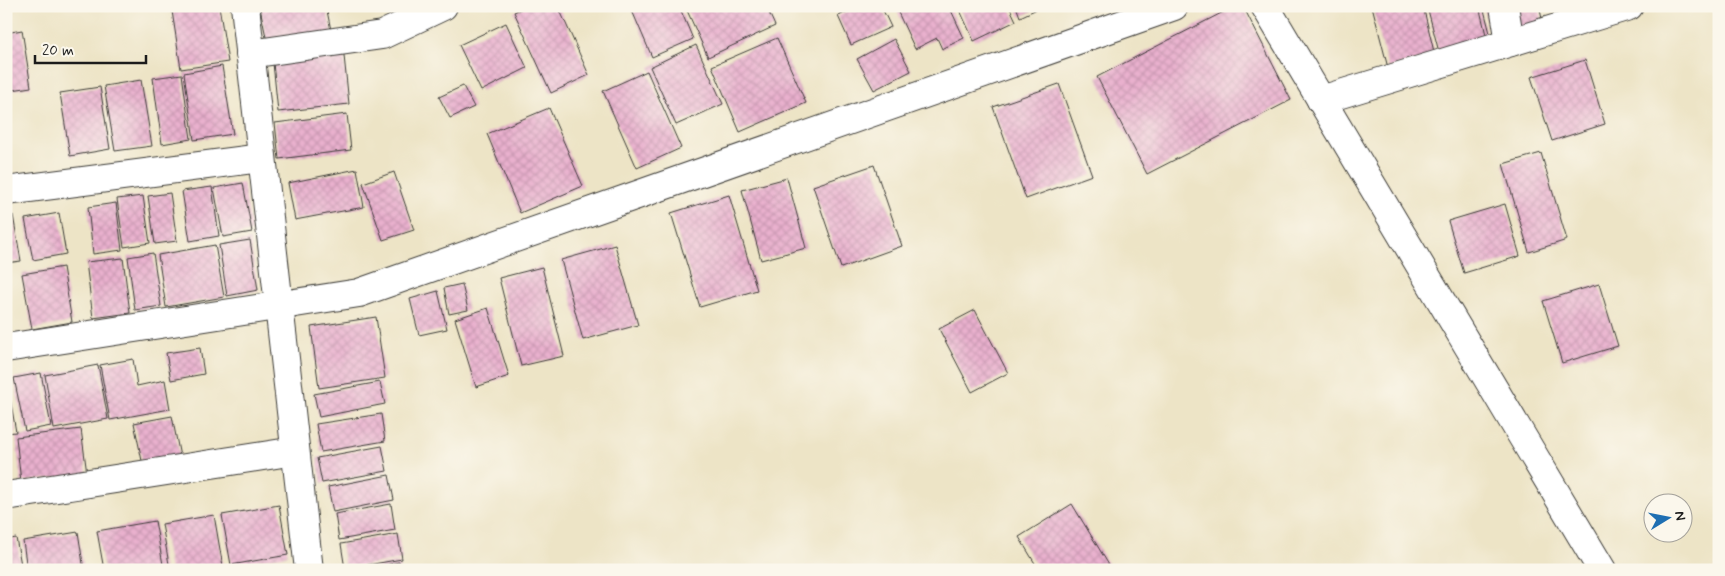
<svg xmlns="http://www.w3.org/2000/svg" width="1725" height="576" font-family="Mynerve,sans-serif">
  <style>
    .building { fill: url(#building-cross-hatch) }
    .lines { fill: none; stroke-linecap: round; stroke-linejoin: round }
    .street-casing { stroke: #3b3a36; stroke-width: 30 }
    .street { stroke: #fff; stroke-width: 28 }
  </style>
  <defs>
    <pattern id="building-cross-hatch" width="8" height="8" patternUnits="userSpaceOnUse" patternTransform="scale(1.25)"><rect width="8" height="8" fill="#e9b0ce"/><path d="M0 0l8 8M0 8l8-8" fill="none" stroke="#c797b0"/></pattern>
  </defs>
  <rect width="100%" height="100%" fill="#fbf7ec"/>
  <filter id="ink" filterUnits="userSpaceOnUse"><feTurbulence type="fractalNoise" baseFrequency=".02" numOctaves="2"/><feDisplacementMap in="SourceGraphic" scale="10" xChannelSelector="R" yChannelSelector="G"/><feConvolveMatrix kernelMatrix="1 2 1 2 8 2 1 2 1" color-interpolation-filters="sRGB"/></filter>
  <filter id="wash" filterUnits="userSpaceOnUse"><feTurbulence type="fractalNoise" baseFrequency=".0096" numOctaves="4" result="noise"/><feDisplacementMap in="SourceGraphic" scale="20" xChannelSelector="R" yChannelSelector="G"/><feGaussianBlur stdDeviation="1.12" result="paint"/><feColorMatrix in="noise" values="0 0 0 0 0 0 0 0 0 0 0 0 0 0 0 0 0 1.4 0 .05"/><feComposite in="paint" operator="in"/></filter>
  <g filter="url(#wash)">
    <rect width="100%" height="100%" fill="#ede4c6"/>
    <g id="blocks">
      <g class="building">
        <polygon points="204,6 219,6 228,62 181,69 172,11"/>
        <polygon points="268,6 326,6 332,35 268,47 260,8"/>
        <polygon points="527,6 558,6 589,75 551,93 514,12"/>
        <polygon points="630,6 679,6 693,39 652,57"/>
        <polygon points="685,6 766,6 775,26 708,57"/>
        <polygon points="860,6 881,6 891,27 851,45 838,16"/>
        <polygon points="895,6 949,6 964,38 942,49 937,38 915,49"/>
        <polygon points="958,6 1009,6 1016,21 974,41"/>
        <polygon points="1016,6 1043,6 1020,17"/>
        <polygon points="1235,6 1243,6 1291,100 1147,174 1097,77"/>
        <polygon points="1372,6 1423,6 1435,56 1388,68"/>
        <polygon points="1427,6 1479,6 1488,43 1440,56"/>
        <polygon points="1483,6 1539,6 1544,27 1492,41"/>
        <polygon points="506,23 527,68 481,91 459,45"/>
        <polygon points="22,30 31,87 6,91 6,33"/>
        <polygon points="777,38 806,103 740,132 712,66"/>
        <polygon points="894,39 911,71 874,90 857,59"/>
        <polygon points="696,45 723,104 676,125 650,67"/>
        <polygon points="343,46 349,104 278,112 272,53"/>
        <polygon points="1585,60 1605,124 1552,141 1531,77"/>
        <polygon points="222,66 233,134 194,140 184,73"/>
        <polygon points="647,71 681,148 637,168 603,91"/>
        <polygon points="182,74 191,139 162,144 153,78"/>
        <polygon points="141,80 152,146 115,151 104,86"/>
        <polygon points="1059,84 1092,175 1026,199 993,107"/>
        <polygon points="463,86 474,107 450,118 439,97"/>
        <polygon points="100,87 110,149 70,156 60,93"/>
        <polygon points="549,108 583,186 520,213 487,134"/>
        <polygon points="347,114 351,150 279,159 275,123"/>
        <polygon points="1541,153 1567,240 1529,252 1503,164"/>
        <polygon points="874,165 902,246 841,268 813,186"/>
        <polygon points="357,169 364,207 295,220 288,183"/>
        <polygon points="394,172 414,230 383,240 363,183"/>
        <polygon points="787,178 806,248 761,260 742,190"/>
        <polygon points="243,183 252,232 223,237 214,188"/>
        <polygon points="212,187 219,236 190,241 182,191"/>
        <polygon points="170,193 177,241 155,244 148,196"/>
        <polygon points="729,195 757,290 700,307 671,213"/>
        <polygon points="143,196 150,243 124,247 117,199"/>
        <polygon points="116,203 122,250 93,254 88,207"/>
        <polygon points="1505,204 1520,256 1464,273 1448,221"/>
        <polygon points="59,213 66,254 33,260 25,219"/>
        <polygon points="13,215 21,261 6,263 6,217"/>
        <polygon points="250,240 258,290 227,296 219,245"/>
        <polygon points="215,245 224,297 166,307 158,255"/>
        <polygon points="615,245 638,325 583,340 561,260"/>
        <polygon points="153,253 161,306 135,310 128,257"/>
        <polygon points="123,258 130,313 93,318 86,262"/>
        <polygon points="63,267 72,322 32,329 22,274"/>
        <polygon points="542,267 564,356 521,366 499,278"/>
        <polygon points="462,284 468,310 449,314 444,288"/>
        <polygon points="1599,284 1618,346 1562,363 1543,301"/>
        <polygon points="438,291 447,329 419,335 410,299"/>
        <polygon points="488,308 509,376 476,387 455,319"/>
        <polygon points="975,310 1008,373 972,392 939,329"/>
        <polygon points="376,317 385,378 319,388 311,327"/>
        <polygon points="200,348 204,374 171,380 166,353"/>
        <polygon points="133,359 137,386 165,380 170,409 110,420 100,365"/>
        <polygon points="98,365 108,419 54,429 45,375"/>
        <polygon points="41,373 51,426 25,431 14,378"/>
        <polygon points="6,375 16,432 6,433"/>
        <polygon points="380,382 385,404 319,417 314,394"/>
        <polygon points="381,414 385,441 321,452 316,424"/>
        <polygon points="172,416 182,467 145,475 134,423"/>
        <polygon points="81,429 87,474 21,482 16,437"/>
        <polygon points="382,446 387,471 322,483 317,458"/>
        <polygon points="389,475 394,500 333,512 328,487"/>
        <polygon points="391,504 395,530 339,540 335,514"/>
        <polygon points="1072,504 1112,570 1039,570 1019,537"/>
        <polygon points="279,505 288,555 231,565 222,515"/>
        <polygon points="214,515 223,567 210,570 170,570 162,524"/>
        <polygon points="155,521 164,570 104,570 97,531"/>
        <polygon points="78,532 84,570 27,570 23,541"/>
        <polygon points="398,534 402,559 345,569 341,544"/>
        <polygon points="16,538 22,570 6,570 6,540"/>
        <polygon points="399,562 400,570 366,570 366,569"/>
      </g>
    </g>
  </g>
  <g filter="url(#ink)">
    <use href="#blocks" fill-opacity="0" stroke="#3b3a36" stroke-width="1"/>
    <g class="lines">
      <g class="street-casing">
        <g id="street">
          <polyline points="245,6 309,570"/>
          <polyline points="1265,6 1602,570"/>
          <polyline points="1504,6 1510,42"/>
          <polyline points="250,54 382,35 443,6"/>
          <polyline points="1321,100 1629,6"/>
          <polyline points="6,191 262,158"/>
          <polyline points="6,348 359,293 1174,6"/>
          <polyline points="6,496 295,451"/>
        </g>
      </g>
      <use href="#street" class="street"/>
    </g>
  </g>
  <rect width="1725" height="576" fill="none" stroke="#fbf7ec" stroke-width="25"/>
  <g transform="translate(1668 518) rotate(80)"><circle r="24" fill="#fbf7ec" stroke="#a29f99"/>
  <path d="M0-4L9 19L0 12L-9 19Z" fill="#1f6fb2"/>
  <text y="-8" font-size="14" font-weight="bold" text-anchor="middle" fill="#1c1c1c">N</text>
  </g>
  <path d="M35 55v8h111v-8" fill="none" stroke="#1c1c1c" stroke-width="2.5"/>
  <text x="42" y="55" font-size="15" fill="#1c1c1c" stroke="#fbf7ec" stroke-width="4" paint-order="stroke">20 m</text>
</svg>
